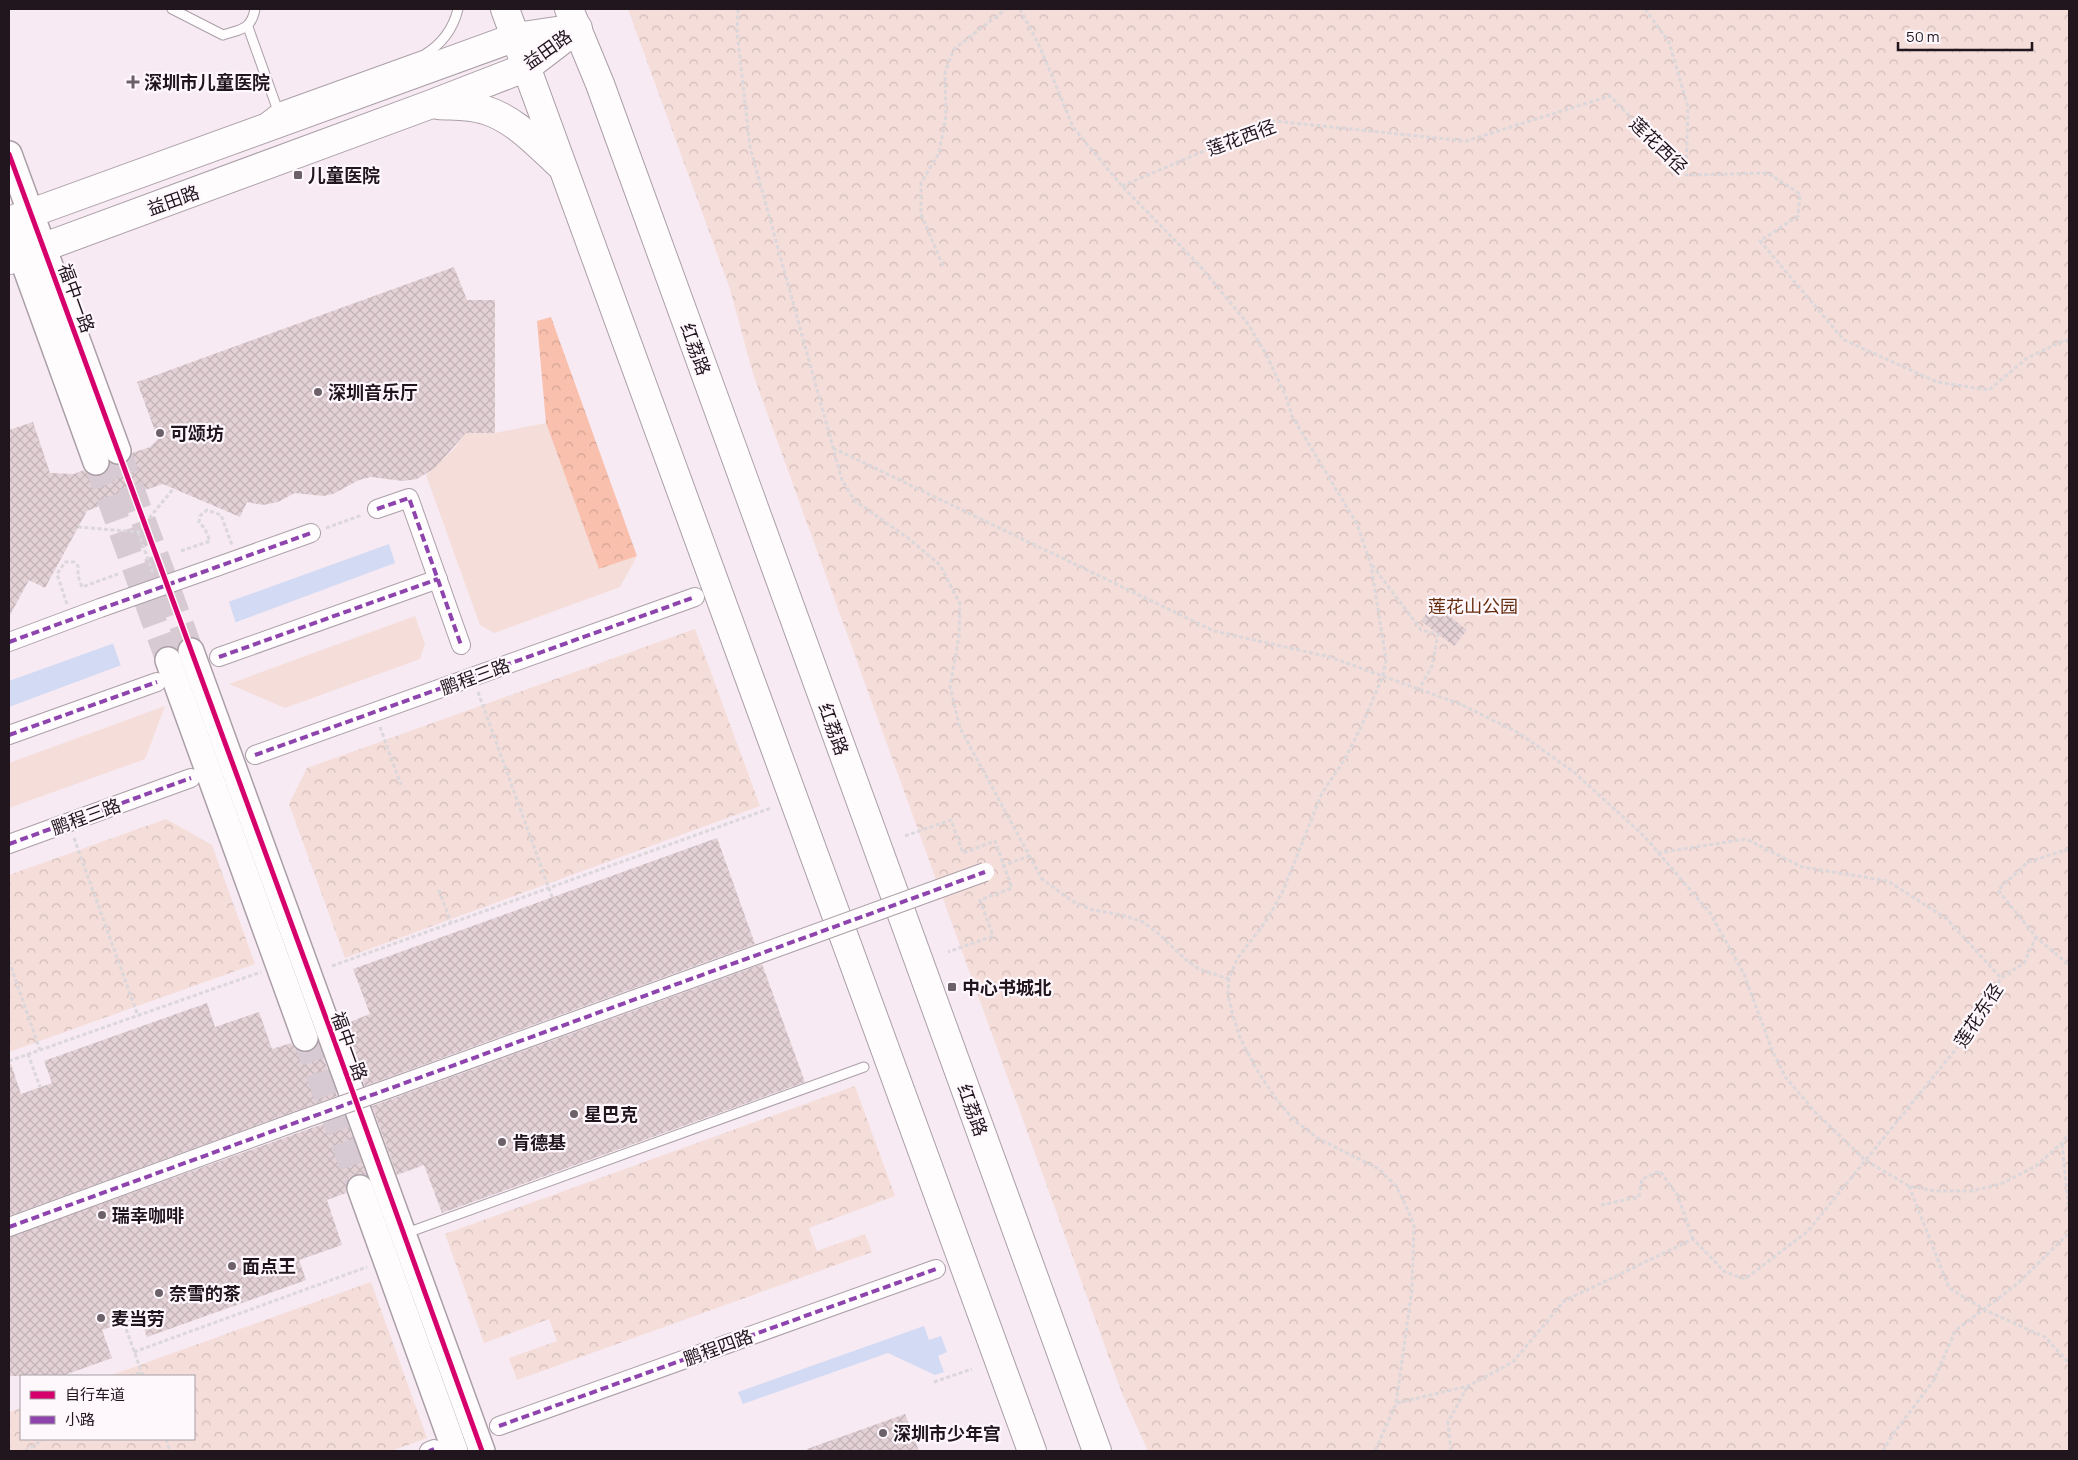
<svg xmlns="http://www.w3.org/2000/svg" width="2078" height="1460" font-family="Manrope,'Noto Sans SC',sans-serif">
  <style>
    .grass { fill: #f5ddd9 }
    .forest { fill: url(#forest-crowns) }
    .park { fill: url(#park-crowns) }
    .water { fill: #d3daf4 }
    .pier { fill: #f7eaf3 }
    .building { fill: url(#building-cross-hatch) }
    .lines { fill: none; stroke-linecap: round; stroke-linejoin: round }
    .secondary-tunnel { stroke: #d7cad3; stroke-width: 25; stroke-dasharray: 25 12; stroke-linecap: butt }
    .lane-casing { stroke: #ab9fa7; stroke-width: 11 }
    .street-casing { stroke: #ab9fa7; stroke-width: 20 }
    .secondary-casing { stroke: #ab9fa7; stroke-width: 28 }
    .primary-casing { stroke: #ab9fa7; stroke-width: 30 }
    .path { stroke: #dbd7da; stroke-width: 3; stroke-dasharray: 4 2.5; stroke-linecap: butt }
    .lane { stroke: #fefcfd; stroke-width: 9 }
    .street { stroke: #fefcfd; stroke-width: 18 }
    .secondary { stroke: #fefcfd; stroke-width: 25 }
    .primary { stroke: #fefcfd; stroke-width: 28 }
    .street-bridge-casing { stroke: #ab9fa7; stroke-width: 20; stroke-linecap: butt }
    .path-bridge { stroke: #dbd7da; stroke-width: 3; stroke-dasharray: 4 2.5; stroke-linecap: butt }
    .street-bridge { stroke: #fefcfd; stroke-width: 18 }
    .quiet { stroke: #8e44ad; stroke-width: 4; stroke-dasharray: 8 4; stroke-linecap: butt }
    .cycleway-casing { stroke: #fef8fd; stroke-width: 8 }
    .cycleway { stroke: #d6006c; stroke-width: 5 }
    .poi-dot { fill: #6c6069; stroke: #fef8fd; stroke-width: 2 }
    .labels { text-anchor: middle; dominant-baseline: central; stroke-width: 4.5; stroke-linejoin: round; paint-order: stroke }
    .street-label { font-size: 18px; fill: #21161e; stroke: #fef8fd }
    .poi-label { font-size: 18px; font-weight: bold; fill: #21161e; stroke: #fef8fd; text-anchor: start }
    .park-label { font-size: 18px; fill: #672e10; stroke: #fef8fd }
  </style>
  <defs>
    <pattern id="forest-crowns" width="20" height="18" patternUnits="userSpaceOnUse" patternTransform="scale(1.25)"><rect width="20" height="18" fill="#f8c0ad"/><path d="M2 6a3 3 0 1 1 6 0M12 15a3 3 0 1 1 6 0" fill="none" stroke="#d4a494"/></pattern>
    <pattern id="park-crowns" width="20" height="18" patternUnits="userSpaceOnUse" patternTransform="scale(1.25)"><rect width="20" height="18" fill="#f5ddd9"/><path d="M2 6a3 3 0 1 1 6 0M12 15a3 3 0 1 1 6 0" fill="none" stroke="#d2bdba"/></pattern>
    <pattern id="building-cross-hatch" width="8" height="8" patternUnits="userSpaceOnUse" patternTransform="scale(1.25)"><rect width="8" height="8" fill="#e3d1d6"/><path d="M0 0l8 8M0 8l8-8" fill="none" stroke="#c2b3b7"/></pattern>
  </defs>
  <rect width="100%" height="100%" fill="#f7eaf3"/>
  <g class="grass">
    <polygon points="546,423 599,569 637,556 620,587 494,633 480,625 426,475 453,450 466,433 495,433"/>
    <polygon points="415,616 425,644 420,659 285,708 229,684"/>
    <polygon points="165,706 145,759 9,808 9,763"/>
  </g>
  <polygon class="forest" points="551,317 637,556 599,569 546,423 537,321"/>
  <g class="park">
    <polygon points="628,9 2069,9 2069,1451 1148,1451 1123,1396 753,374 730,289"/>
    <polygon points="695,629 760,806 345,958 289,804 307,768"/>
    <polygon points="166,819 212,845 255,964 9,1052 9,875"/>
    <polygon points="855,1086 895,1196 809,1228 817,1251 865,1234 872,1252 517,1380 509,1358 557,1341 549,1319 484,1343 445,1234"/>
    <polygon points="371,1282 427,1438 391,1451 9,1451 9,1412 21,1408 21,1439 194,1439 194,1376 109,1376"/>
  </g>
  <g class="water">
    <polygon points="389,544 395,563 9,707 9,681"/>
    <polygon points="924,1326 929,1340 941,1336 947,1352 938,1356 944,1372 935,1375 888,1353 743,1404 738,1392"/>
  </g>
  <polygon class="pier" points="228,599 236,624 121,666 112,641"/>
  <g class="building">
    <polygon points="454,267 467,300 495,300 495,433 466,433 435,468 417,479 403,481 371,477 359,480 333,494 323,496 295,493 278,502 263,505 247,502 240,517 163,484 109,502 87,511 45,588 29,580 9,617 9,430 33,422 50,473 74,474 84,470 93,476 100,476 107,471 110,463 116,465 123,464 129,460 132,453 150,447 158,439 137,382"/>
    <polygon points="1434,604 1467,630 1454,646 1421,621"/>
    <polygon points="717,838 755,944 365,1086 342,1025 370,1014 353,969"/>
    <polygon points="762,964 805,1082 442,1213 424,1165 397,1175 372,1106"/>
    <polygon points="207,1003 215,1027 259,1012 272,1049 291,1043 296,1049 303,1052 309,1052 316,1048 318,1043 337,1096 9,1216 9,1065 11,1064 21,1094 52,1083 44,1061"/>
    <polygon points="345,1116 367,1176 362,1174 355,1175 349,1178 346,1185 346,1193 327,1200 342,1245 299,1260 306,1280 147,1337 140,1317 102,1330 112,1358 62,1376 9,1376 9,1237"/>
    <polygon points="905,1414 919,1451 808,1451 807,1449"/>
  </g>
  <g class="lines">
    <g class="secondary-tunnel">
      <polyline points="118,451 191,651"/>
      <polyline points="96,462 168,660"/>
      <polyline points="305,1038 360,1188"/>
    </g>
    <g class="lane-casing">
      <g id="lane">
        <path d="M172,9l51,26c18,-6 28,-5 32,-26"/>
        <polyline points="248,27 277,108"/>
        <path d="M264,118l13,-10 147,-53c18,-11 29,-25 34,-46"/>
        <polyline points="404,1234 864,1067"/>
      </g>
    </g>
    <g class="street-casing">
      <g id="street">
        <polyline points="377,509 409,498 461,645"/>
        <polyline points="216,567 311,533"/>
        <polyline points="9,642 100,608"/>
        <polyline points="219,657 438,579"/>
        <polyline points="9,735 157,682"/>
        <polyline points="255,755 695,597"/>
        <polyline points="9,844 191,778"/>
        <polyline points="396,1086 759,954"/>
        <polyline points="9,1227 298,1121"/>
        <polyline points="499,1426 936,1269"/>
        <polyline points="429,1451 434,1449"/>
      </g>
    </g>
    <g class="secondary-casing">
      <g id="secondary">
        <polyline points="9,154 118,451"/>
        <polyline points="9,222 96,462"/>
        <polyline points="191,651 482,1451"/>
        <polyline points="168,660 305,1038"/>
        <polyline points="360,1188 455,1451"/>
      </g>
    </g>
    <g class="primary-casing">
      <g id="primary">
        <polyline points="505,9 1032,1451"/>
        <polyline points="569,9 600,84 1097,1451"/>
        <path d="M438,105c16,1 32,0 47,5 30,9 53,35 76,56"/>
        <polyline points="9,221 516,37 576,28"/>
        <polyline points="9,260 429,105 527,67 578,28"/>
      </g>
    </g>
    <g class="path">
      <polyline points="738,9 737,31 750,147 842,480 854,500 908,538 940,565 960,604 959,636 950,687 960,728 1042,879 1072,901 1093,910 1122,915 1143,922 1159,934 1185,959 1199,969 1229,979"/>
      <polyline points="1020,9 1040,47 1073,127 1122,186 1200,266 1248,324 1267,356 1286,397 1292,416 1357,524 1371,565 1386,660 1383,676 1361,727 1345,759 1322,793 1283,891 1266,921 1237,959 1229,979 1228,994 1232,1012 1240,1038 1257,1070 1276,1099 1295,1121 1319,1139 1379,1169 1396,1186 1408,1210 1414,1226 1412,1289 1396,1404 1375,1451"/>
      <polyline points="1645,9 1669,42 1688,107 1686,175"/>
      <polyline points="1122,186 1274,121 1466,141 1610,96 1686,175 1768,173 1800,194 1798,216 1760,241 1844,340 1937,382 1989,390 2027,358 2065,340 2069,342"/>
      <polyline points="943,266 921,214 921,183 939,153 946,116 945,72 954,49 1006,9"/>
      <polyline points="833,448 1214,631 1330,657 1460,704 1519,733 1575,773 1645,837 1710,913 1744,974 1772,1050 1786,1078 1817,1114 1865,1160 1909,1186 1936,1191 1971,1191 2001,1184 2036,1166 2062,1143 2069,1133"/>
      <polyline points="326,528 362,515"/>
      <polyline points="138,532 153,573"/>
      <polyline points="181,551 210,541 205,529 199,522 200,516 207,510 221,515 232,545"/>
      <polyline points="1372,565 1421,630 1438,634 1432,666 1419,689"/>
      <polyline points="67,604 57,574 65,562 74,562 78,566 78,576 82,587 118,574"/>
      <polyline points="478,692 552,897"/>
      <polyline points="380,727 401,785"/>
      <polyline points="905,836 951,820 963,853 995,841 1012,888 980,900 993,936 948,952"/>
      <polyline points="74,838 138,1016"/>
      <polyline points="2069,849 2028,862 1998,890 2036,937 2069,965"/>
      <polyline points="1658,853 1746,839 1802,867 1888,881 1947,919 2001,978"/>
      <polyline points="1002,866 1029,856"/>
      <polyline points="439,890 451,923"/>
      <polyline points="9,961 40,1050"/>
      <polyline points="332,966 771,808"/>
      <polyline points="28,1054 40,1087"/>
      <polyline points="9,1061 261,972"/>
      <polyline points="2062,1144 2069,1212"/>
      <polyline points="1909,1186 1949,1288 1985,1310 2045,1337 2069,1363"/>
      <polyline points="1601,1205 1639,1197 1642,1179 1660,1171 1678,1196 1693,1239"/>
      <polyline points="124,1323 143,1376"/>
      <polyline points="134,1352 367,1267"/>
      <polyline points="130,1376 142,1372"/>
      <polyline points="934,1382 972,1369"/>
      <polyline points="1397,1403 1468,1386 1513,1362 1564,1301 1693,1239 1725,1272 1745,1279 1808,1231 1960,1044 2001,978 2024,963 2036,937"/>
      <polyline points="166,1439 170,1451"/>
      <polyline points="25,1451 44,1439"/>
      <polyline points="1451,1451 1448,1422 1468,1386"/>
      <polyline points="1883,1451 1893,1434 1934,1380 1955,1331 2017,1284 2069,1233"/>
    </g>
    <use href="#lane" class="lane"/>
    <use href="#street" class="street"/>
    <use href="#secondary" class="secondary"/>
    <use href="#primary" class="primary"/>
    <g class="street-bridge-casing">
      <g id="street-bridge">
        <polyline points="100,608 216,567"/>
        <polyline points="759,954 985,872"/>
        <polyline points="298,1121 396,1086"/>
      </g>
    </g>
    <polyline class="path-bridge" points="78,527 138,532 173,489"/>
    <use href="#street-bridge" class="street-bridge"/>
    <g class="quiet">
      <polyline points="377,509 409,498 461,645"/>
      <polyline points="9,642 311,533"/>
      <polyline points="219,657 438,579"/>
      <polyline points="9,735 157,682"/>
      <polyline points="255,755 695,597"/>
      <polyline points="9,844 191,778"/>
      <polyline points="9,1227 985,872"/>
      <polyline points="499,1426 936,1269"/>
      <polyline points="429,1451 434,1449"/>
    </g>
    <g class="cycleway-casing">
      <polyline id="cycleway" points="9,154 330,1029 482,1451"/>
    </g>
    <use href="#cycleway" class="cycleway"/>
  </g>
  <g class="poi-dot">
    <path d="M130.5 74.5h5v5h5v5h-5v5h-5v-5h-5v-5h5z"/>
    <rect x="293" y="170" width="10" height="10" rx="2.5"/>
    <circle cx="318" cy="392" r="5"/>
    <circle cx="160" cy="433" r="5"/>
    <rect x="947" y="982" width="10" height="10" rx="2.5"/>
    <circle cx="574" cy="1114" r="5"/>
    <circle cx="502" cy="1142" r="5"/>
    <circle cx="102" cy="1215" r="5"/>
    <circle cx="232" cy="1266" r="5"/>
    <circle cx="159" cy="1293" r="5"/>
    <circle cx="101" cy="1318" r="5"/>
    <circle cx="883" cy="1433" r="5"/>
  </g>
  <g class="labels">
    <g class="street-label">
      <text transform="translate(547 49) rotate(-35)">益田路</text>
      <text transform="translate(1241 137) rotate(-20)">莲花西径</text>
      <text transform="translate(1659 145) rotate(44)">莲花西径</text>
      <text transform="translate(173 200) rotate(-20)">益田路</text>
      <text transform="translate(77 298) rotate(70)">福中一路</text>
      <text transform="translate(696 349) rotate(70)">红荔路</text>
      <text transform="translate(475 676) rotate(-20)">鹏程三路</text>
      <text transform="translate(834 729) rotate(70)">红荔路</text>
      <text transform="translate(86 816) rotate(-20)">鹏程三路</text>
      <text transform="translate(1978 1015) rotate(-57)">莲花东径</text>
      <text transform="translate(350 1046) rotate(70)">福中一路</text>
      <text transform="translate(973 1110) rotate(70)">红荔路</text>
      <text transform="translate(718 1347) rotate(-20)">鹏程四路</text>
    </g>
    <g class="poi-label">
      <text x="144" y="82">深圳市儿童医院</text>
      <text x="308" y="175">儿童医院</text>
      <text x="328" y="392">深圳音乐厅</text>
      <text x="170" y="433">可颂坊</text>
      <text x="962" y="987">中心书城北</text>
      <text x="584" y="1114">星巴克</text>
      <text x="512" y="1142">肯德基</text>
      <text x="112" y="1215">瑞幸咖啡</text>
      <text x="242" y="1266">面点王</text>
      <text x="169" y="1293">奈雪的茶</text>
      <text x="111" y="1318">麦当劳</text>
      <text x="893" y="1433">深圳市少年宫</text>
    </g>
    <g class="park-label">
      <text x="1473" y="606">莲花山公园</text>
    </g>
  </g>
  <rect width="2078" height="1460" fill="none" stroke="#21161e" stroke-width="20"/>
  <rect x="20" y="1375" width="175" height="65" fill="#fef8fd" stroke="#a69ea4"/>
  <rect x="30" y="1391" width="25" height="8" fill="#d6006c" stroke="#a69ea4"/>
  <text x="65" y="1400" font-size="15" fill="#21161e">自行车道</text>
  <rect x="30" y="1416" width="25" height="8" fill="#8e44ad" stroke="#a69ea4"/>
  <text x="65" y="1425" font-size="15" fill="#21161e">小路</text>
  <path d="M1898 42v8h134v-8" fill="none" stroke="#21161e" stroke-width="2.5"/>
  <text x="1906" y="42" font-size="15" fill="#21161e" stroke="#fef8fd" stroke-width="4" paint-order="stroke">50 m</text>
</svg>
